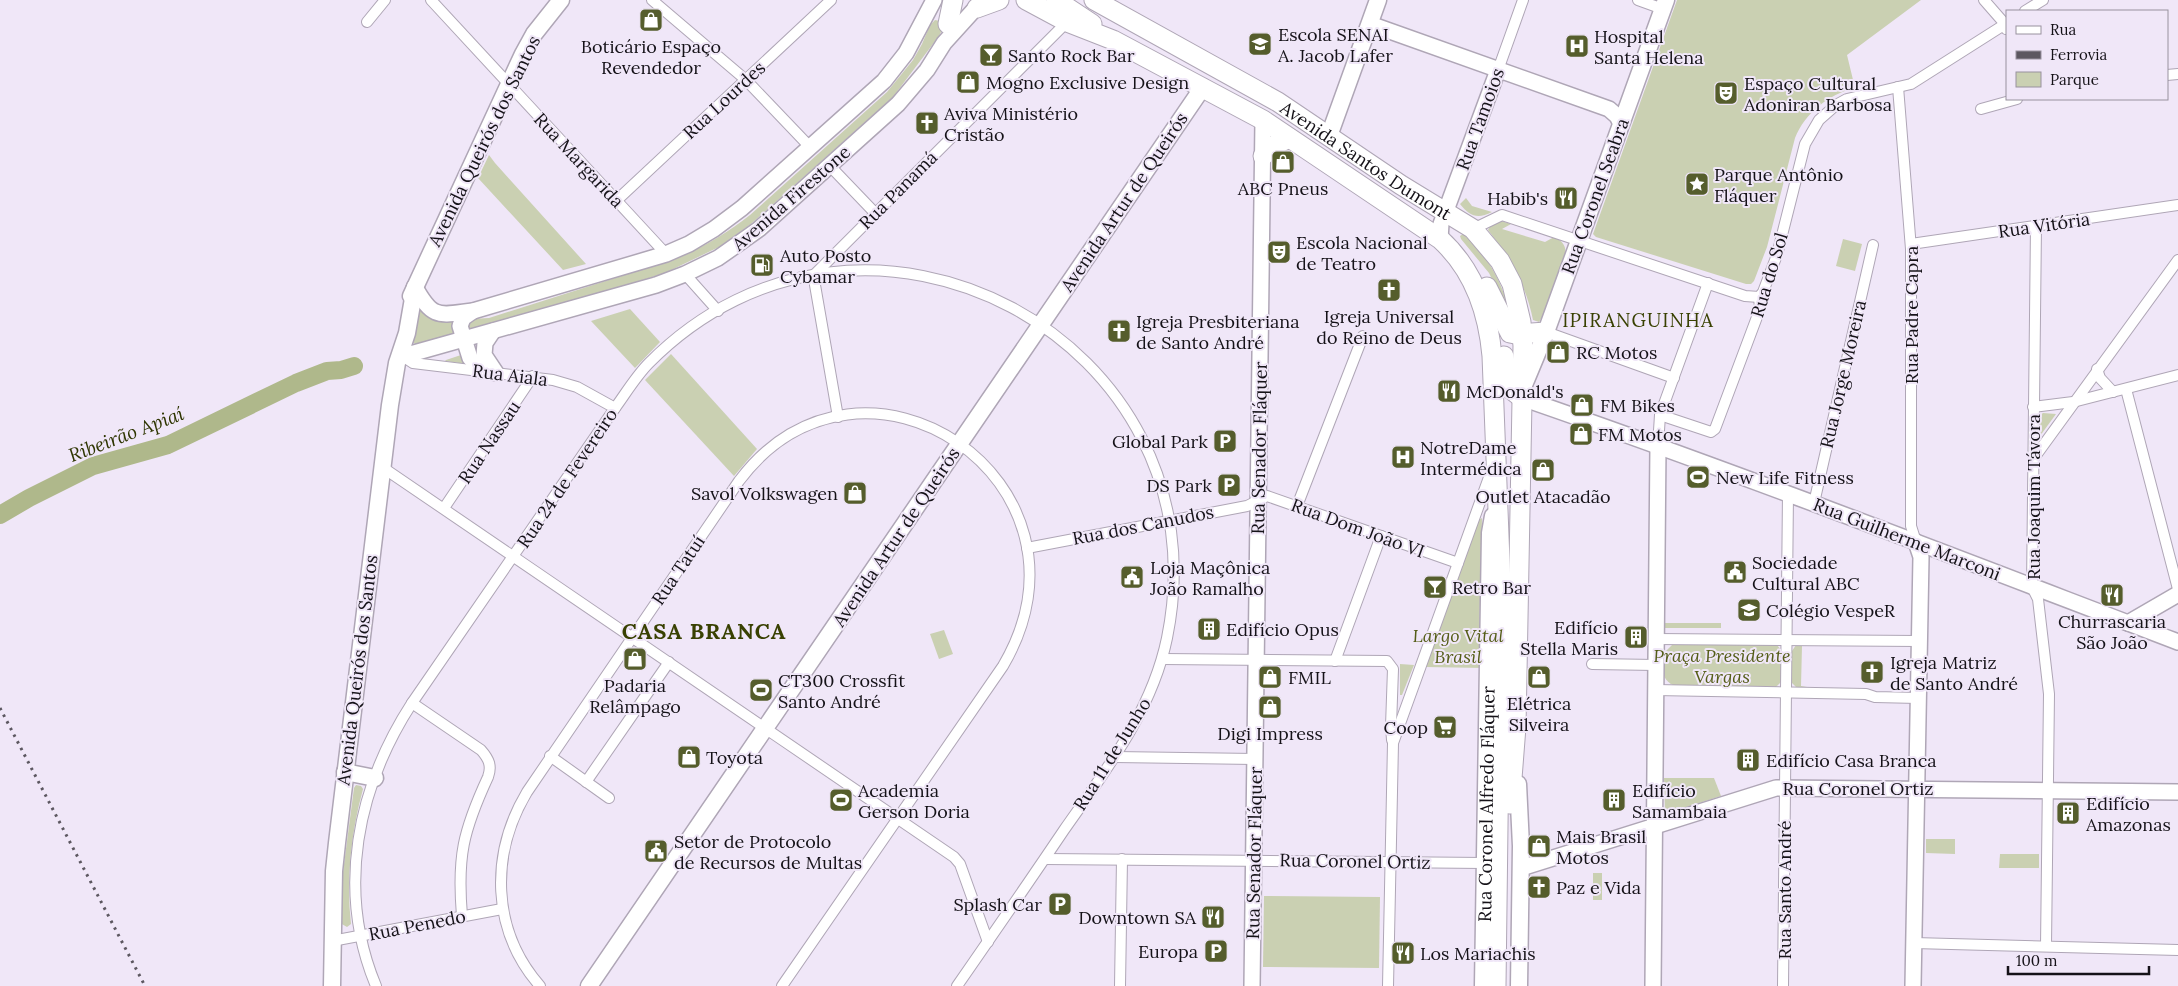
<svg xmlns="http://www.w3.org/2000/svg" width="2178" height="986" font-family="Lora,serif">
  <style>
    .green { fill: #cad0b2 }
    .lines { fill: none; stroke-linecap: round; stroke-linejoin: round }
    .river { stroke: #afb88b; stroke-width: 18 }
    .street-casing { stroke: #afa6b6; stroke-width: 12 }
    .secondary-casing { stroke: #afa6b6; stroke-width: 18 }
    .primary-casing { stroke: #afa6b6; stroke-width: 19 }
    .highway-casing { stroke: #afa6b6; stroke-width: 21 }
    .street { stroke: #fff; stroke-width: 10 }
    .secondary { stroke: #fff; stroke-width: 15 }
    .primary { stroke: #fff; stroke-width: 16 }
    .highway { stroke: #fff; stroke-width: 19 }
    .rail { stroke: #5c5760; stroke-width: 3; stroke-dasharray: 2.5 5; stroke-linecap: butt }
    .labels { text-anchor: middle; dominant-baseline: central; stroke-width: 4; stroke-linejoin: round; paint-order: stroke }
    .poi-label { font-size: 18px; fill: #151218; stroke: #f0e7f8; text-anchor: start }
    .street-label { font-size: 18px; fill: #151218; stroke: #f0e7f8 }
    .park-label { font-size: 18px; font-style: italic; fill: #545d17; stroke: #f0e7f8 }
    .neighbourhood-label { font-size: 19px; letter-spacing: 1px; fill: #394102; stroke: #f0e7f8 }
    .water-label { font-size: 19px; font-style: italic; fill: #2e3500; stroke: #f0e7f8 }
    .district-label { font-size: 22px; font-weight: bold; letter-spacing: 1px; fill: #394102; stroke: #f0e7f8 }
  </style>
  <rect width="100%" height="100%" fill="#f0e7f8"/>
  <g class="green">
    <path d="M1677,0h244l-74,55 8,33c-26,6 -50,25 -60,50l-28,109 -13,34 -3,3h-5l-150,-47 -3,-3z"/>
    <path d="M935,20l5,1 2,9 -3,6 -46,61 -142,127 -32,23 -54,26 -195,60 -7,-10 8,-4 18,-1 189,-60c26,-11 50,-26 72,-43l137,-123 26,-32 9,-16 8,-19z"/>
    <polygon points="489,155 495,163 586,264 563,270 478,178"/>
    <path d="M1466,198l6,8 20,6c-14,7 -22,5 -32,-8z"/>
    <path d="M1501,221l10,3 -9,5 43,13 9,-5c9,4 13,10 11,19l-20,56 -6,10 -6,-2c-7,-35 -23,-62 -45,-90l2,-4z"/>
    <path d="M1463,234c28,23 41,54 50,88l-24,-49 -28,-34 -1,-3z"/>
    <polygon points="1843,239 1862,244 1855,271 1836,266"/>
    <polygon points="416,307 453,321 454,335 416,345 412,341"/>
    <polygon points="630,309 660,342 635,368 591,321"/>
    <polygon points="671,354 757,449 734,476 645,380"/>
    <polygon points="461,355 466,364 445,361 446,360"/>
    <polygon points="2043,413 2056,414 2040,436 2039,416"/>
    <polygon points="1482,518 1479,638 1484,668 1426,667 1479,520"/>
    <rect x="1665" y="623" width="56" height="5"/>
    <polygon points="944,630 953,654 939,659 930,634"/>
    <path d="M1672,645h105l4,5v32l-5,5 -103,-2c-13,-6 -11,-20 -9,-32z"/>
    <polygon points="1796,645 1808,645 1802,646 1801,686 1807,687 1796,687 1792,683 1792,651"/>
    <polygon points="1400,664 1414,665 1402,695 1400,695"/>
    <polygon points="1664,778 1714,778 1721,796 1665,814"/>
    <path d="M356,785l5,1 2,3c-12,44 -17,90 -12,135l-4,3 -7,-4 1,-36 13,-99z"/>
    <polygon points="1926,839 1955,839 1955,854 1926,853"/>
    <polygon points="2000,854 2039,854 2039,868 1999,868"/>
    <rect x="1593" y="873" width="9" height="27"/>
    <polygon points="1264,896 1380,897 1379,968 1263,967"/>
  </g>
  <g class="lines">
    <polyline class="river" points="0,515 29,498 93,466 168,445 296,383 327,371 341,370 354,366"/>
    <g class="street-casing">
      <g id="street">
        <polyline points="431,0 666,254"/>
        <polyline points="652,0 746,80 810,147"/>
        <polyline points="1638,0 1663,9"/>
        <polyline points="1984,0 2005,24 2006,29"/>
        <polyline points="2025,11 2043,0"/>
        <polyline points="367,22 385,0"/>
        <polyline points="1498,70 1523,0"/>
        <polyline points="2167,75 2178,74"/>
        <polyline points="1898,87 1911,249 1911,526 1916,542"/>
        <polyline points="1981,109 2017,99"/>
        <polyline points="829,165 875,213"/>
        <polyline points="617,200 831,0"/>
        <polyline points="2036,226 2032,587 2038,599 2049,694 2046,946"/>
        <polyline points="1473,229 1502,215 1745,296 1759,297"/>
        <polyline points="1911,244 2178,205"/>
        <polyline points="685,274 718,311"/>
        <polyline points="1546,332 1674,378"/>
        <polyline points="401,355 413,363 553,380 577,387 615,408"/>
        <polyline points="2097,369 2100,378 2113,392"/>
        <polyline points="2126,389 2178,589"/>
        <polyline points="2033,407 2073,402 2178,375"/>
        <polyline points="1660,415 1711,432 1715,429 1760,309 1759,297 1763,292 1777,255 1805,144 1819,120 1836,105 1847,99 1911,84 2007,23"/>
        <polyline points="838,417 815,285 815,274 1067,22"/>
        <polyline points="1658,446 1660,415 1708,283"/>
        <polyline points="2034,458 2178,260"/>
        <polyline points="382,467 954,857 960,864 988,942"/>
        <polyline points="1814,503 1873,245"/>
        <polyline points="1297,506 1363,336"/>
        <polyline points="444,508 533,376"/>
        <polyline points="1027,548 1247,506 1267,496 1458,563"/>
        <polyline points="1656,639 1919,641"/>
        <polyline points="1163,659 1387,661 1393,669 1391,726 1392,740"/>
        <polyline points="1335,661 1381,536"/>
        <polyline points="1592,664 1656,665"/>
        <polyline points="1655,690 1866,694 1875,697 1918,698"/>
        <path d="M412,703l69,47c8,9 11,16 7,27 -25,54 -31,80 -26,139"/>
        <polyline points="550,756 609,798"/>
        <polyline points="1115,757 1255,759"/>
        <polyline points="586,782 669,662"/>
        <polyline points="1045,859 1485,863"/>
        <polyline points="332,941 502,909"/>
        <polyline points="1914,943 2178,950"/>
        <path d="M376,986c-40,-96 -19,-198 36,-283l203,-295c11,-15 21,-32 34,-45 215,-217 579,-23 518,275 -15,73 -61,132 -103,192 -35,52 -71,104 -107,156"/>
        <path d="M540,986c-49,-56 -50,-132 -13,-194l212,-311c123,-165 372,1 264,185l-221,320"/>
        <polyline points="1120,986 1122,859"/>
        <polyline points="1388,986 1393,743 1492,469"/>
        <polyline points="1783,986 1788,493"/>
      </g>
    </g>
    <g class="secondary-casing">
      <g id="secondary">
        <polyline points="1370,24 1609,109 1617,116 1621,124"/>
        <polyline points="1440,239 1441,224 1498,70"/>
        <path d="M415,287c18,33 24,28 58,24l193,-57 23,-10 25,-15 28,-21 142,-127 22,-28 28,-53"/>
        <polyline points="473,311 463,318 460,326 470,358 482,371"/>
        <polyline points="493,331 485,343 484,355 496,373"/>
        <polyline points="400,355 414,353 656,285 685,274 718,258 759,229 898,104 927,70 944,43 983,0"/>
        <path d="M1522,398c220,76 438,161 656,244"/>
        <polyline points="2128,623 2178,594"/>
        <polyline points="1521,868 1776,788 2178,792"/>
        <polyline points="1252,986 1263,120"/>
        <polyline points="1653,986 1658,446"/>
        <polyline points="1913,986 1921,557 1916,542"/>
      </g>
    </g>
    <g class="primary-casing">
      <g id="primary">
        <polyline points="1329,136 1378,0"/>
        <polyline points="411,296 523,54 534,34 561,0"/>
        <polyline points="1524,385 1546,332 1666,0"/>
        <polyline points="345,772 375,778"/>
        <polyline points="1518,784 1521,846 1519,986"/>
        <polyline points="332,986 334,871 337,843 390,405 397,363 407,333 415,287"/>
        <polyline points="589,986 1203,87"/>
        <path id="s1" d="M1483,986l7,-453 3,-17"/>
      </g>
    </g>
    <g class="highway-casing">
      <g id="highway">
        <path d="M1026,0l41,22 46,18 150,80 177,119c33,30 48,72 52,117l9,231 -5,399"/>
        <polyline points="1056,0 1092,24"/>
        <path id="s2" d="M1094,0l184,102 123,83 72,44 27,32 12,23 9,38 2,24 -7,381 -6,77"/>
        <polyline points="977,8 999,0"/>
        <polyline points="948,24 953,0"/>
        <polyline points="1263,156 1273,146 1289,138"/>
        <polyline points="1487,287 1510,333 1515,334 1546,332"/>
        <polyline points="1504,356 1508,387 1522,398"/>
      </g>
    </g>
    <use href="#street" class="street"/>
    <use href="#secondary" class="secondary"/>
    <use href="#primary" class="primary"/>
    <use href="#highway" class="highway"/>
    <polyline class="rail" points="0,708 145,986"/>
  </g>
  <defs>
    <g id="shop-square" transform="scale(1.25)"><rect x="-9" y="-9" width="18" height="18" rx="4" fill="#555d2c" stroke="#f0e7f8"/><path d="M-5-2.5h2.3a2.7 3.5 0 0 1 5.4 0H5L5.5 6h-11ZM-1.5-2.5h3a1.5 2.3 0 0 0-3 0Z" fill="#fff"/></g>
    <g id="university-square" transform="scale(1.25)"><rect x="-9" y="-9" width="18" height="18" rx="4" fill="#555d2c" stroke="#f0e7f8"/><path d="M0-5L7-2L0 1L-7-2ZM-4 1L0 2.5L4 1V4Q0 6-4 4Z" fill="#fff"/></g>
    <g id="hospital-square" transform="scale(1.25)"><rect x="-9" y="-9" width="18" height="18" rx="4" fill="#555d2c" stroke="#f0e7f8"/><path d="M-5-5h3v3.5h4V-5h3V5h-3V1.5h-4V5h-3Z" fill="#fff"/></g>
    <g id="bar-square" transform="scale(1.25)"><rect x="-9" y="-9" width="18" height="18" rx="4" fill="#555d2c" stroke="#f0e7f8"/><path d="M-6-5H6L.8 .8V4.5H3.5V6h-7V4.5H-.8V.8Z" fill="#fff"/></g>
    <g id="theatre-square" transform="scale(1.25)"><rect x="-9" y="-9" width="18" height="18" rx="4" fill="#555d2c" stroke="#f0e7f8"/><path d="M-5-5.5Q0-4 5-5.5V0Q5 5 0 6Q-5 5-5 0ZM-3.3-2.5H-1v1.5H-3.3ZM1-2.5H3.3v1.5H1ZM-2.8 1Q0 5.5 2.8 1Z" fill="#fff"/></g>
    <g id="church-square" transform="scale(1.25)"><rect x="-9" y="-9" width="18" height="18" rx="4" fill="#555d2c" stroke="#f0e7f8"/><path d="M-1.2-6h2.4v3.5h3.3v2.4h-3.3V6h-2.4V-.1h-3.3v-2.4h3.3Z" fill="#fff"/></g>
    <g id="sight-square" transform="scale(1.25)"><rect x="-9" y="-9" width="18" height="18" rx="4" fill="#555d2c" stroke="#f0e7f8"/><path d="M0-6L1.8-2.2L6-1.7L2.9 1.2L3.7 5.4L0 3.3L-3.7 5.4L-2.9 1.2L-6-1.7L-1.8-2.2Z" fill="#fff"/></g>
    <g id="restaurant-square" transform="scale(1.25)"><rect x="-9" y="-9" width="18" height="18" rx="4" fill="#555d2c" stroke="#f0e7f8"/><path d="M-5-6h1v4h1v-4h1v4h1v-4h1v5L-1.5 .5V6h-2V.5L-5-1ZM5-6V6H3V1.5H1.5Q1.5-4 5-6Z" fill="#fff"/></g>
    <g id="fuel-square" transform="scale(1.25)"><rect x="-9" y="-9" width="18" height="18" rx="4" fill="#555d2c" stroke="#f0e7f8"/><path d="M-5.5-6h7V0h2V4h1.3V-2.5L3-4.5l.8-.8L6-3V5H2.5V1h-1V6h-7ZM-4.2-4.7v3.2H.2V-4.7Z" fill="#fff"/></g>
    <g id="parking-square" transform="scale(1.25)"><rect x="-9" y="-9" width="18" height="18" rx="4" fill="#555d2c" stroke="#f0e7f8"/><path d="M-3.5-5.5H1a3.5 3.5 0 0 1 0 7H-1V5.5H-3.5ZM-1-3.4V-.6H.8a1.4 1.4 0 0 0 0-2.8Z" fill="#fff"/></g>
    <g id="stadium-square" transform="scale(1.25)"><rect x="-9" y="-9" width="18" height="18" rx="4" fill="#555d2c" stroke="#f0e7f8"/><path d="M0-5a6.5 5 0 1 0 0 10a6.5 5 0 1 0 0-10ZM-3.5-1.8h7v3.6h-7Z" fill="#fff"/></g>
    <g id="civic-square" transform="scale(1.25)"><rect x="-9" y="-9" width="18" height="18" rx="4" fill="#555d2c" stroke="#f0e7f8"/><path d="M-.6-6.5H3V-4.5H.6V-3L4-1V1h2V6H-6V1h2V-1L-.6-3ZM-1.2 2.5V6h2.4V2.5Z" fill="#fff"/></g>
    <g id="school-square" transform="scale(1.25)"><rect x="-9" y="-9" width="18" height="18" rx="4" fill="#555d2c" stroke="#f0e7f8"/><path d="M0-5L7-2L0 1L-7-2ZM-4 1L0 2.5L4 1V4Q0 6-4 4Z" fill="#fff"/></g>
    <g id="building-square" transform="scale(1.25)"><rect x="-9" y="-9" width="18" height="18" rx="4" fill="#555d2c" stroke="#f0e7f8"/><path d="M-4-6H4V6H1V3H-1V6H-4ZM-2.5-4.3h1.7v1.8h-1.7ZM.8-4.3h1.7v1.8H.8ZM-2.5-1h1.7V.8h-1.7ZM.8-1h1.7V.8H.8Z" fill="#fff"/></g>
    <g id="supermarket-square" transform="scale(1.25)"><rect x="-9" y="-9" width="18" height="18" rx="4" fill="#555d2c" stroke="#f0e7f8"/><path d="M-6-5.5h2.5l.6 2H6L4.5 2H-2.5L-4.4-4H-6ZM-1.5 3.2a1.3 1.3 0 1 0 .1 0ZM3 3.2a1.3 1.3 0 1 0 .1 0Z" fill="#fff"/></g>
  </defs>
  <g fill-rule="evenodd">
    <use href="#shop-square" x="651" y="20"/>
    <use href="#university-square" x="1260" y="44"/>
    <use href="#hospital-square" x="1577" y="46"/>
    <use href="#bar-square" x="991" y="55"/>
    <use href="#shop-square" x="968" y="82"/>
    <use href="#theatre-square" x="1726" y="93"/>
    <use href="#church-square" x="927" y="123"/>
    <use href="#shop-square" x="1283" y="162"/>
    <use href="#sight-square" x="1697" y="184"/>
    <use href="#restaurant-square" x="1566" y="198"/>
    <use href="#theatre-square" x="1279" y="252"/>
    <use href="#fuel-square" x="762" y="265"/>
    <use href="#church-square" x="1389" y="290"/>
    <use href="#church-square" x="1119" y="331"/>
    <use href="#shop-square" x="1558" y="352"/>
    <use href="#restaurant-square" x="1449" y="391"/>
    <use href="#shop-square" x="1582" y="405"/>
    <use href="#shop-square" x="1581" y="434"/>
    <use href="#parking-square" x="1225" y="441"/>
    <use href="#hospital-square" x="1403" y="457"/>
    <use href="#shop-square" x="1543" y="470"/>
    <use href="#stadium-square" x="1698" y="477"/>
    <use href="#parking-square" x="1229" y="485"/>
    <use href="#shop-square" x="855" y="493"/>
    <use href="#civic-square" x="1735" y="572"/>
    <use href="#civic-square" x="1132" y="577"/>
    <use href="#bar-square" x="1435" y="587"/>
    <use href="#restaurant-square" x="2112" y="595"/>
    <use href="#school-square" x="1749" y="610"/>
    <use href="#building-square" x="1209" y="629"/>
    <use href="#building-square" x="1636" y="637"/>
    <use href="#shop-square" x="635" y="659"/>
    <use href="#church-square" x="1872" y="672"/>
    <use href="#shop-square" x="1270" y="677"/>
    <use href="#shop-square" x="1539" y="677"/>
    <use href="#stadium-square" x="761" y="690"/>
    <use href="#shop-square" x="1270" y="707"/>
    <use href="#supermarket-square" x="1445" y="727"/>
    <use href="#shop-square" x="689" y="757"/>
    <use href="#building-square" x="1748" y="760"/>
    <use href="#stadium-square" x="841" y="800"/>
    <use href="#building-square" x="1614" y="800"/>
    <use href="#building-square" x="2068" y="813"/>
    <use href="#shop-square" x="1539" y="846"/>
    <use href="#civic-square" x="656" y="851"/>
    <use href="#church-square" x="1539" y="887"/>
    <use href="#parking-square" x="1060" y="904"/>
    <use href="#restaurant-square" x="1213" y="917"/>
    <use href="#parking-square" x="1216" y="951"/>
    <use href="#restaurant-square" x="1403" y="953"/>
  </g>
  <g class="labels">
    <g class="poi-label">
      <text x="1278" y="34">Escola SENAI<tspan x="1278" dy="21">A. Jacob Lafer</tspan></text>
      <text x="1594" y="36">Hospital<tspan x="1594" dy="21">Santa Helena</tspan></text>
      <text x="651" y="46" text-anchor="middle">Boticário Espaço<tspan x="651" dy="21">Revendedor</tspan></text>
      <text x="1008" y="55">Santo Rock Bar</text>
      <text x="986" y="82">Mogno Exclusive Design</text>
      <text x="1744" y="83">Espaço Cultural<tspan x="1744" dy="21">Adoniran Barbosa</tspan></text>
      <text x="944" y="113">Aviva Ministério<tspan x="944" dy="21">Cristão</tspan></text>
      <text x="1714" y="174">Parque Antônio<tspan x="1714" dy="21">Fláquer</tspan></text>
      <text x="1283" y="188" text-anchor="middle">ABC Pneus</text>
      <text x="1548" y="198" text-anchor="end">Habib's</text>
      <text x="1296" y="242">Escola Nacional<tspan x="1296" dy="21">de Teatro</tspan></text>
      <text x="780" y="255">Auto Posto<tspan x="780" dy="21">Cybamar</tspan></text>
      <text x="1389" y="316" text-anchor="middle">Igreja Universal<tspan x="1389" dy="21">do Reino de Deus</tspan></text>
      <text x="1136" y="321">Igreja Presbiteriana<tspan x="1136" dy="21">de Santo André</tspan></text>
      <text x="1576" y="352">RC Motos</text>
      <text x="1466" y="391">McDonald's</text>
      <text x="1600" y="405">FM Bikes</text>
      <text x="1598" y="434">FM Motos</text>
      <text x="1208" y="441" text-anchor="end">Global Park</text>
      <text x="1420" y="447">NotreDame<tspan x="1420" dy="21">Intermédica</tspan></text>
      <text x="1716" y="477">New Life Fitness</text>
      <text x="1212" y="485" text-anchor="end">DS Park</text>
      <text x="838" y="493" text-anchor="end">Savol Volkswagen</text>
      <text x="1543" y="496" text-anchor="middle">Outlet Atacadão</text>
      <text x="1752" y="562">Sociedade<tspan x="1752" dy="21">Cultural ABC</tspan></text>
      <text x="1150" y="567">Loja Maçônica<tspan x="1150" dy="21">João Ramalho</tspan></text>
      <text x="1452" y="587">Retro Bar</text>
      <text x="1766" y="610">Colégio VespeR</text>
      <text x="2112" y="621" text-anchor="middle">Churrascaria<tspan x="2112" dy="21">São João</tspan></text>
      <text x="1618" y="627" text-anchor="end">Edifício<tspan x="1618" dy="21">Stella Maris</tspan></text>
      <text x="1226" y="629">Edifício Opus</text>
      <text x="1890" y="662">Igreja Matriz<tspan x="1890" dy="21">de Santo André</tspan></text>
      <text x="1288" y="677">FMIL</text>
      <text x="778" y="680">CT300 Crossfit<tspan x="778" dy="21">Santo André</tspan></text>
      <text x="635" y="685" text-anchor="middle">Padaria<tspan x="635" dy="21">Relâmpago</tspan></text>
      <text x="1539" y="703" text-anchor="middle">Elétrica<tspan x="1539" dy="21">Silveira</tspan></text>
      <text x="1428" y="727" text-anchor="end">Coop</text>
      <text x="1270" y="733" text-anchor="middle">Digi Impress</text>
      <text x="706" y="757">Toyota</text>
      <text x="1766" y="760">Edifício Casa Branca</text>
      <text x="858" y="790">Academia<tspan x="858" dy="21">Gerson Doria</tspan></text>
      <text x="1632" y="790">Edifício<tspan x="1632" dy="21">Samambaia</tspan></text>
      <text x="2086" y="803">Edifício<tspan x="2086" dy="21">Amazonas</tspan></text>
      <text x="1556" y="836">Mais Brasil<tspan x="1556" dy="21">Motos</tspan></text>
      <text x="674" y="841">Setor de Protocolo<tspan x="674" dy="21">de Recursos de Multas</tspan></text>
      <text x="1556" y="887">Paz e Vida</text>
      <text x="1042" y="904" text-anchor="end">Splash Car</text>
      <text x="1196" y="917" text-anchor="end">Downtown SA</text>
      <text x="1198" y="951" text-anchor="end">Europa</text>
      <text x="1420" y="953">Los Mariachis</text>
    </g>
    <g class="street-label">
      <text transform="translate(724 100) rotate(-43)">Rua Lourdes</text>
      <text transform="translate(1480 119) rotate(-70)">Rua Tamoios</text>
      <text transform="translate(484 141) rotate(-64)">Avenida Queirós dos Santos</text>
      <text transform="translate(579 160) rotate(47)">Rua Margarida</text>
      <text stroke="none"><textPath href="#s2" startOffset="316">Avenida Santos Dumont</textPath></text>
      <text transform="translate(898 190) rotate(-45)">Rua Panamá</text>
      <text transform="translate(1595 196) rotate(-70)">Rua Coronel Seabra</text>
      <text transform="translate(791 198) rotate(-41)">Avenida Firestone</text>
      <text transform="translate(1124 202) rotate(-56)">Avenida Artur de Queirós</text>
      <text transform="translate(2044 225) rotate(-8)">Rua Vitória</text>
      <text transform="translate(1769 275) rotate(-73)">Rua do Sol</text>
      <text transform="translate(1911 315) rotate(-90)">Rua Padre Capra</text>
      <text transform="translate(1843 374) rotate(-77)">Rua Jorge Moreira</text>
      <text transform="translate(510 375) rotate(7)">Rua Aiala</text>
      <text transform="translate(489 442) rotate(-56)">Rua Nassau</text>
      <text transform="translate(1259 448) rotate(-89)">Rua Senador Fláquer</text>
      <text transform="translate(567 478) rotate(-56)">Rua 24 de Fevereiro</text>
      <text transform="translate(2033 497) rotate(-90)">Rua Joaquim Távora</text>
      <text transform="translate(1143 525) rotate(-11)">Rua dos Canudos</text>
      <text transform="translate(1358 528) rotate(20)">Rua Dom João VI</text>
      <text transform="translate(896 537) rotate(-56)">Avenida Artur de Queirós</text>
      <text transform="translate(1907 539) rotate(21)">Rua Guilherme Marconi</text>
      <text transform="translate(678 570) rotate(-56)">Rua Tatuí</text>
      <text transform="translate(357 670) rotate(-83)">Avenida Queirós dos Santos</text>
      <text transform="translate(1112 754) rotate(-58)">Rua 11 de Junho</text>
      <text x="1858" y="788">Rua Coronel Ortiz</text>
      <text stroke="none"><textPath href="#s1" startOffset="182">Rua Coronel Alfredo Fláquer</textPath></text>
      <text transform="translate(1254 853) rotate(-89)">Rua Senador Fláquer</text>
      <text transform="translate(1355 861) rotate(1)">Rua Coronel Ortiz</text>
      <text transform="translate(1784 890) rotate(-90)">Rua Santo André</text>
      <text transform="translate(417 925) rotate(-11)">Rua Penedo</text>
    </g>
    <g class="park-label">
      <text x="1458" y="635">Largo Vital<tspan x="1458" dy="21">Brasil</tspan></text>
      <text x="1722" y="655">Praça Presidente<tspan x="1722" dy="21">Vargas</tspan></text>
    </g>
    <g class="neighbourhood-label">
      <text x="1638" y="320">IPIRANGUINHA</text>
    </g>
    <g class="water-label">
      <text transform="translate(126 434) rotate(-21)">Ribeirão Apiaí</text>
    </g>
    <g class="district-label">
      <text x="704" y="631">CASA BRANCA</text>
    </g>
  </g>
  <rect x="2006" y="10" width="162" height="90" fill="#f0e7f8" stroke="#98929e"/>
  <rect x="2016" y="26" width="25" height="8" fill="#ffffff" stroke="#98929e"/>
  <text x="2050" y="35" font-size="15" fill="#151218">Rua</text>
  <rect x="2016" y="51" width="25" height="8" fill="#5c5760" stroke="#98929e"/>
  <text x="2050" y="60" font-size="15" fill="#151218">Ferrovia</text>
  <rect x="2016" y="72" width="25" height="15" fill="#cad0b2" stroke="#98929e"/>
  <text x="2050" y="85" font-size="15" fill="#151218">Parque</text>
  <path d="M2008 966v8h141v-8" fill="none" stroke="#151218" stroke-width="2.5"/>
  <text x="2016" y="966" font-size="15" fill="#151218" stroke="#f0e7f8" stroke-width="4" paint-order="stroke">100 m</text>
</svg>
